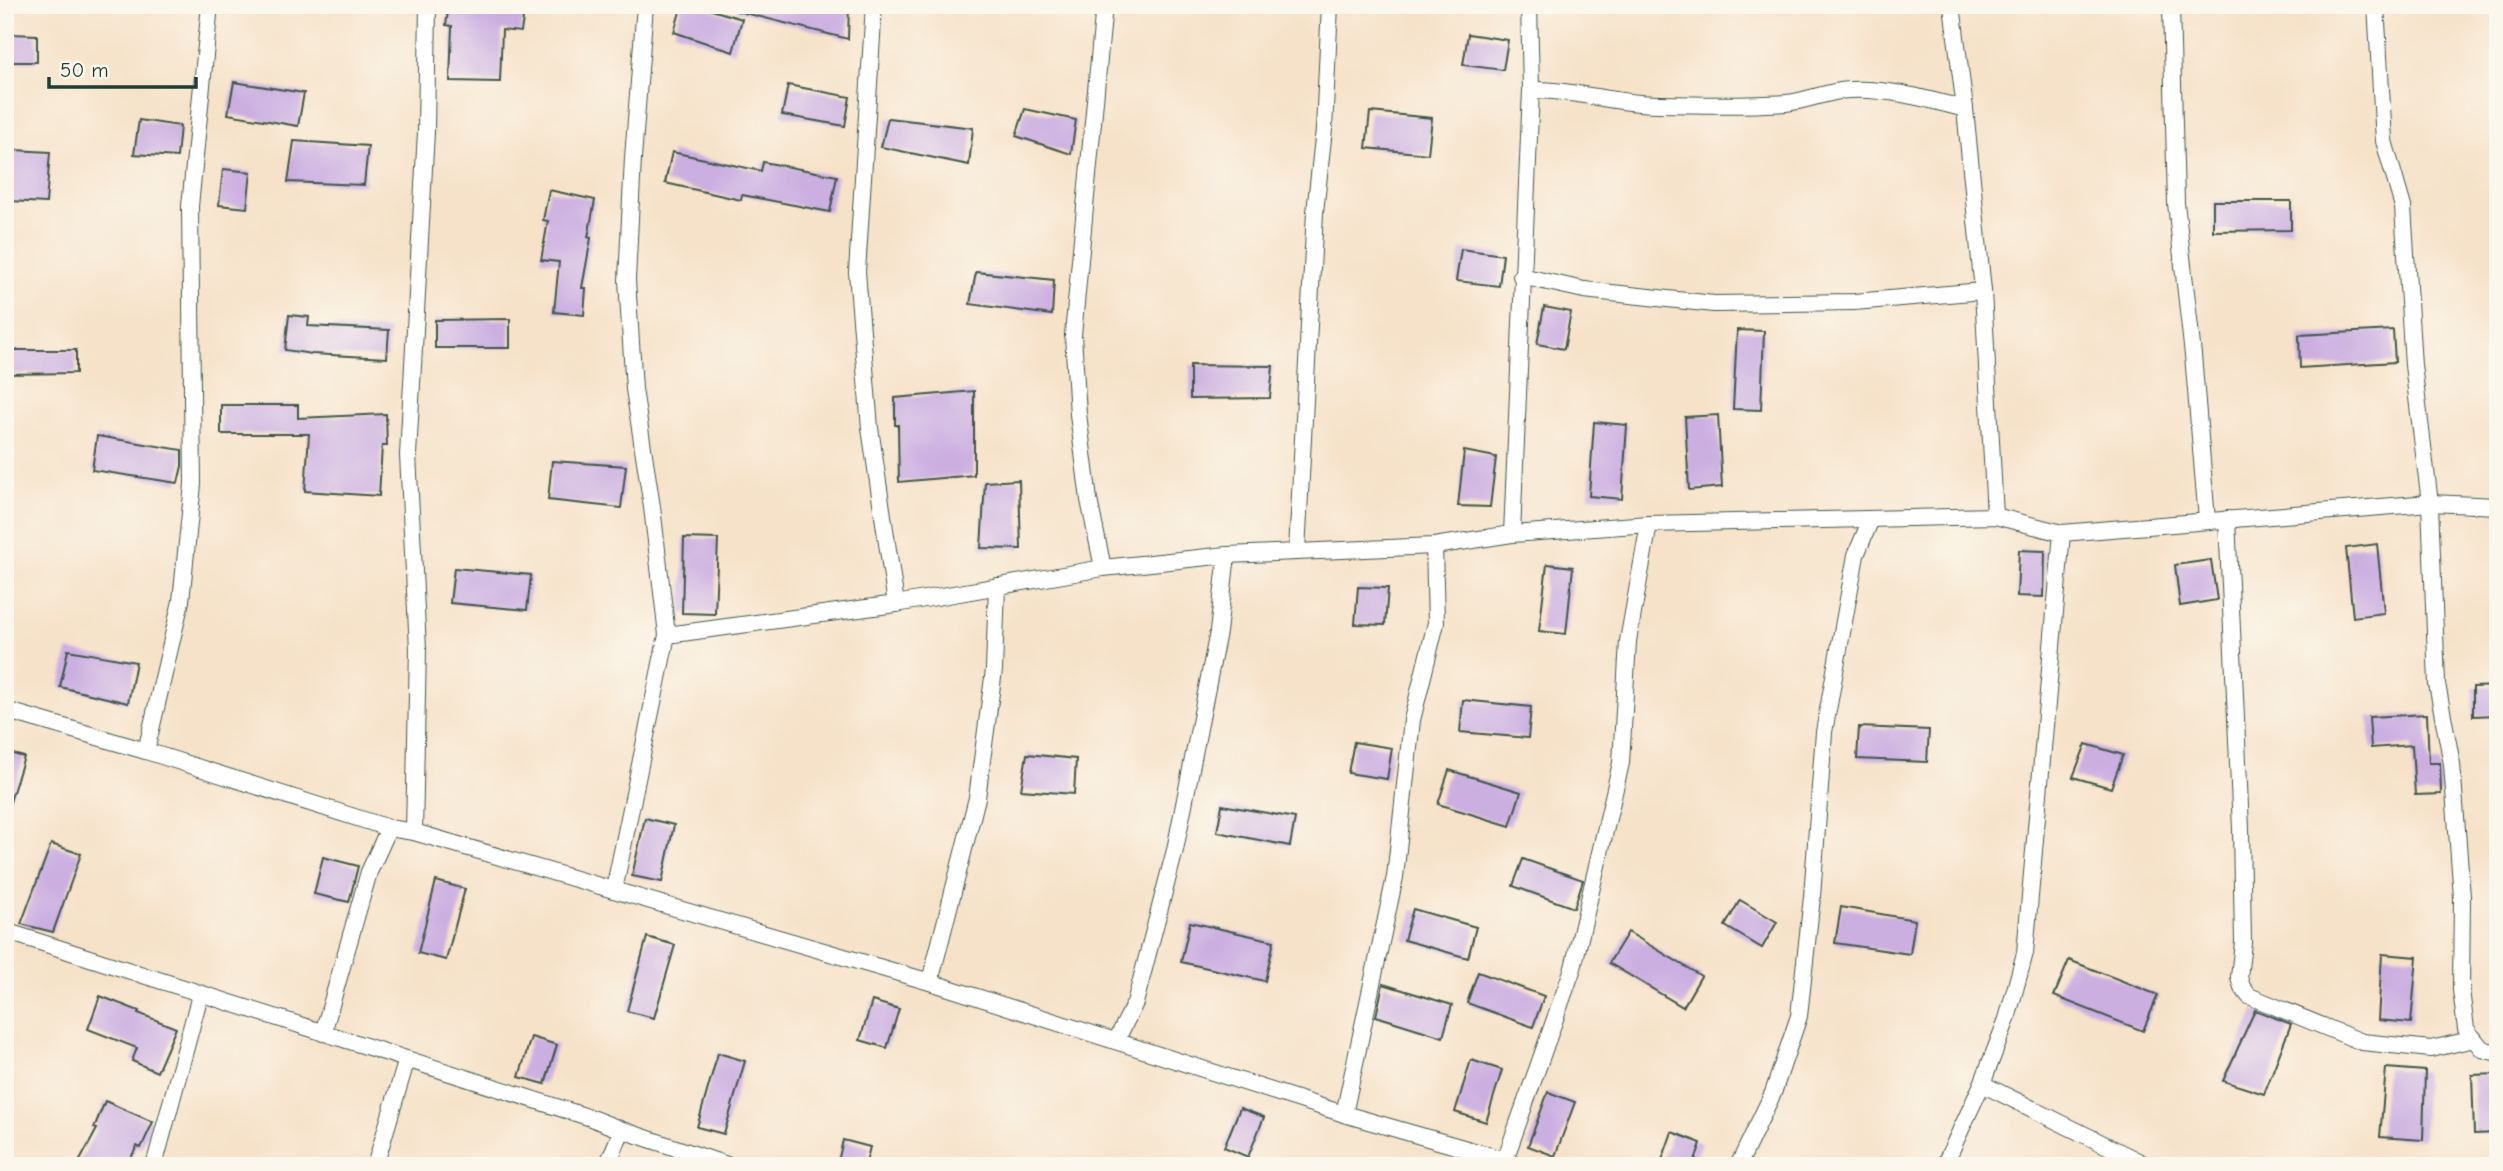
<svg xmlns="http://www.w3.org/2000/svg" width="2503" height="1171" font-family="'Comic Neue',sans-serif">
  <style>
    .building { fill: #cbafe1 }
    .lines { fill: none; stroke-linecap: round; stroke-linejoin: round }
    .street-casing { stroke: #3f564a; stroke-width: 18 }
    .street { stroke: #fff; stroke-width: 16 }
  </style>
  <rect width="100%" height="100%" fill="#fbf7ec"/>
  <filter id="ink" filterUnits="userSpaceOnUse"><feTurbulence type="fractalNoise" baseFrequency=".0143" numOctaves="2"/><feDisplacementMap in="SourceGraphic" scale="14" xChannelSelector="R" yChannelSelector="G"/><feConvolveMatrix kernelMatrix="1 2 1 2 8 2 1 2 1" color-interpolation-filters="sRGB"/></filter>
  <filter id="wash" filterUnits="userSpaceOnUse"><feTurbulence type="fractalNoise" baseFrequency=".00686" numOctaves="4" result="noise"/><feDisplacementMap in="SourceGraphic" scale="28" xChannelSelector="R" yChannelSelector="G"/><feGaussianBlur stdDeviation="1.57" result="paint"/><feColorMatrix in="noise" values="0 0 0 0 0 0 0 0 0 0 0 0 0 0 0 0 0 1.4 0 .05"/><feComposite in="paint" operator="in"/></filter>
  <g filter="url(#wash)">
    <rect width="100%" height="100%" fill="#f6e2c9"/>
    <g id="blocks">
      <g class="building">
        <polygon points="449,5 525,5 521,32 502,30 500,82 450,81 452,26 446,25"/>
        <polygon points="682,5 695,5 742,19 733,52 674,32"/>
        <polygon points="738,5 849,5 848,39 737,11"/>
        <polygon points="11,34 37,35 37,62 11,62"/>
        <polygon points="1468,34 1508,40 1503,70 1463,65"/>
        <polygon points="234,82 304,93 298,126 228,114"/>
        <polygon points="788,85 850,97 845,126 782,115"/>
        <polygon points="1025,109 1076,120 1071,154 1016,136"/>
        <polygon points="1370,112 1432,118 1428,154 1366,148"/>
        <polygon points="888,118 973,128 969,165 881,147"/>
        <polygon points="139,120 180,126 177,157 134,154"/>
        <polygon points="294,141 368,146 364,185 288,182"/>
        <polygon points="14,150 50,152 46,203 10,201"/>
        <polygon points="672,152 761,171 763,162 837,176 830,212 742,195 741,200 665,183"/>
        <polygon points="223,169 251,172 247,208 219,205"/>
        <polygon points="549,190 595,200 588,237 591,238 582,288 586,288 584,315 554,312 559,262 541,260 548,221 543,220"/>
        <polygon points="2213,201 2291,201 2291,230 2213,231"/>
        <polygon points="1461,249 1503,255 1499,286 1456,281"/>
        <polygon points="976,272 1054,280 1052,315 970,304"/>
        <polygon points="1544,307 1571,312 1564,349 1537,344"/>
        <polygon points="289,315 309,317 308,326 389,330 387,358 312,354 285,350"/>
        <polygon points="510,319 510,348 435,348 435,320"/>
        <polygon points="1737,330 1764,331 1761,410 1733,409"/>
        <polygon points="2393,330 2395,362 2300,368 2299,335"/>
        <polygon points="5,350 76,350 76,373 5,374"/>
        <polygon points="1190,365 1273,366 1270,398 1190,399"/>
        <polygon points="974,391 974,475 899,482 898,425 895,425 895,398"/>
        <polygon points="221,405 298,405 298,418 386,414 387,446 382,446 379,496 305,491 309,434 221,434"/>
        <polygon points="1718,415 1722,487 1689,490 1685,417"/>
        <polygon points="1594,422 1627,425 1622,499 1589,496"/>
        <polygon points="97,436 182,450 182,466 178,483 92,470"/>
        <polygon points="1464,451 1496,457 1490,507 1458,506"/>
        <polygon points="552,461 626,466 621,508 548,500"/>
        <polygon points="1019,480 1021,549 981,548 985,482"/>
        <polygon points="684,538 718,539 715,614 682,613"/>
        <polygon points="2377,544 2384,613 2353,617 2346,548"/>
        <polygon points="2019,550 2045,551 2044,597 2017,596"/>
        <polygon points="2211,560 2217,600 2180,606 2175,565"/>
        <polygon points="1547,564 1573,567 1566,634 1539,631"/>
        <polygon points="454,568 531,575 527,610 450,603"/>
        <polygon points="1358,587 1388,588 1385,625 1355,624"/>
        <polygon points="68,650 136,662 128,703 60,687"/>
        <polygon points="2498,686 2498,715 2473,716 2473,687"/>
        <polygon points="1463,700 1531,707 1528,738 1460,732"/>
        <polygon points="2427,714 2429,763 2440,763 2441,794 2415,795 2412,745 2371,748 2369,717"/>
        <polygon points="1859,727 1929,730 1927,762 1857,759"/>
        <polygon points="1354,742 1392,748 1387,779 1348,773"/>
        <polygon points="2086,744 2123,755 2111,788 2073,777"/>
        <polygon points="5,752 24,757 9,805 5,805"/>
        <polygon points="1027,754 1076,759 1074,794 1021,790"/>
        <polygon points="1449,770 1521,792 1510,826 1438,804"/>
        <polygon points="1222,805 1295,818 1290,846 1217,832"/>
        <polygon points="645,818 674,825 662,882 632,876"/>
        <polygon points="51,844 81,854 53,932 21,924"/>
        <polygon points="323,857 358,866 349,902 314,894"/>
        <polygon points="1523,859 1583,880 1574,908 1513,886"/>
        <polygon points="436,881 465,889 446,960 418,953"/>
        <polygon points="1740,900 1777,922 1762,948 1725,926"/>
        <polygon points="1841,907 1915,920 1910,954 1835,943"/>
        <polygon points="1413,909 1476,927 1468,958 1404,940"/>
        <polygon points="1190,922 1274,941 1265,981 1181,962"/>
        <polygon points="1628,932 1701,976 1683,1007 1609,963"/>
        <polygon points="647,937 675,945 654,1018 627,1011"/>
        <polygon points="2382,954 2417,957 2411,1023 2378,1020"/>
        <polygon points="2069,960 2158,995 2143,1031 2054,996"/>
        <polygon points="1478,972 1544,996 1533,1027 1467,1003"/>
        <polygon points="1383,984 1452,1005 1443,1037 1376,1016"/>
        <polygon points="100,996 139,1011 138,1013 176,1028 157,1072 132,1061 137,1048 88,1029"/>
        <polygon points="872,1001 899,1009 887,1048 860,1040"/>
        <polygon points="2255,1010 2291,1024 2264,1094 2223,1081"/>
        <polygon points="531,1037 557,1045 545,1084 519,1077"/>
        <polygon points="718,1053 745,1061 724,1134 697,1127"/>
        <polygon points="1471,1060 1502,1070 1486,1122 1455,1112"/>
        <polygon points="2386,1068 2425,1071 2423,1140 2380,1137"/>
        <polygon points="2498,1074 2498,1133 2474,1134 2472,1075"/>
        <polygon points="1548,1092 1575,1102 1555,1156 1528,1146"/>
        <polygon points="105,1101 153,1122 141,1148 137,1146 127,1166 77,1166 97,1129 94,1128"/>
        <polygon points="1240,1108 1264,1117 1248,1157 1224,1147"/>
        <polygon points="1672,1132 1701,1143 1693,1166 1660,1166"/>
        <polygon points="843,1140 870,1147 865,1166 837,1166"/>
      </g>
    </g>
  </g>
  <g filter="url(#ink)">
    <use href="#blocks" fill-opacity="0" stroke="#3f564a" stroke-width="2"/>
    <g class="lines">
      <g class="street-casing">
        <g id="street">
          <polyline points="874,5 857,272 870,428 896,604"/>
          <polyline points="1952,5 1965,109 1983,291 1995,516"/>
          <polyline points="2171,5 2176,203 2193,355 2207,520"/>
          <polyline points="2376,5 2384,141 2403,207 2413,365 2430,503 2437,684 2452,764 2462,897 2461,990 2466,1029 2482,1049 2498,1053"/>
          <path d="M1531,90c42,-1 84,14 127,14 42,1 86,2 128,-1 21,-2 42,-12 63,-13 39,-2 78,9 116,19"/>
          <polyline points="1521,276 1584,290 1714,304 1854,302 1983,291"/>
          <polyline points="2227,519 2241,829 2243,942 2239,977 2242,987 2249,996 2362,1042 2431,1049 2474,1039"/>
          <polyline points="1512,534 1531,90 1529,5"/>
          <polyline points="1297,551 1315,212 1324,129 1330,5"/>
          <polyline points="1103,568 1089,500 1078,414 1073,335 1104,5"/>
          <polyline points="667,635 896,604 1103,568 1227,555 1434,546 1512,534 1649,524 1995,516 2062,533 2430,503 2498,506"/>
          <polyline points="5,710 146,751 389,828 414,832 930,982 1344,1114 1505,1160 1519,1166"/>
          <polyline points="146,751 181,601 193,484 190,206 210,5"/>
          <polyline points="414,832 418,649 408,455 426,132 428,5"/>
          <polyline points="614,890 667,635 652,507 634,389 627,280 633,158 645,5"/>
          <polyline points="5,931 591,1118 622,1130 730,1166"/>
          <polyline points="930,982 977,798 994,670 997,586"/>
          <polyline points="323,1033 369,872 389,828"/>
          <polyline points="1116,1041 1135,1003 1175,850 1218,632 1227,555"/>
          <polyline points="1982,1084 2007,1019 2025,953 2062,533"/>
          <polyline points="1344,1114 1395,877 1412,720 1436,623 1434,546"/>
          <polyline points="1505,1160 1573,968 1621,763 1628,641 1649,524"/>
          <polyline points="154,1166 200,995"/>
          <polyline points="375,1166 407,1059"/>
          <polyline points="607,1166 622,1130"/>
          <polyline points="1738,1166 1773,1093 1799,1016 1812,897 1824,732 1856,555 1871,519"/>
          <polyline points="1944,1166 1982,1084 2148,1166"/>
        </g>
      </g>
      <use href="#street" class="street"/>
    </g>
  </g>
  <rect width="2503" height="1171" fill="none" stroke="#fbf7ec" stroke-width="28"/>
  <path d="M49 77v10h147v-10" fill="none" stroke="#1f3d34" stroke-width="3.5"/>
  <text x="60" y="77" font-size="21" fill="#1f3d34" stroke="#fbf7ec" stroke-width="5" paint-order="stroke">50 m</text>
</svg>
